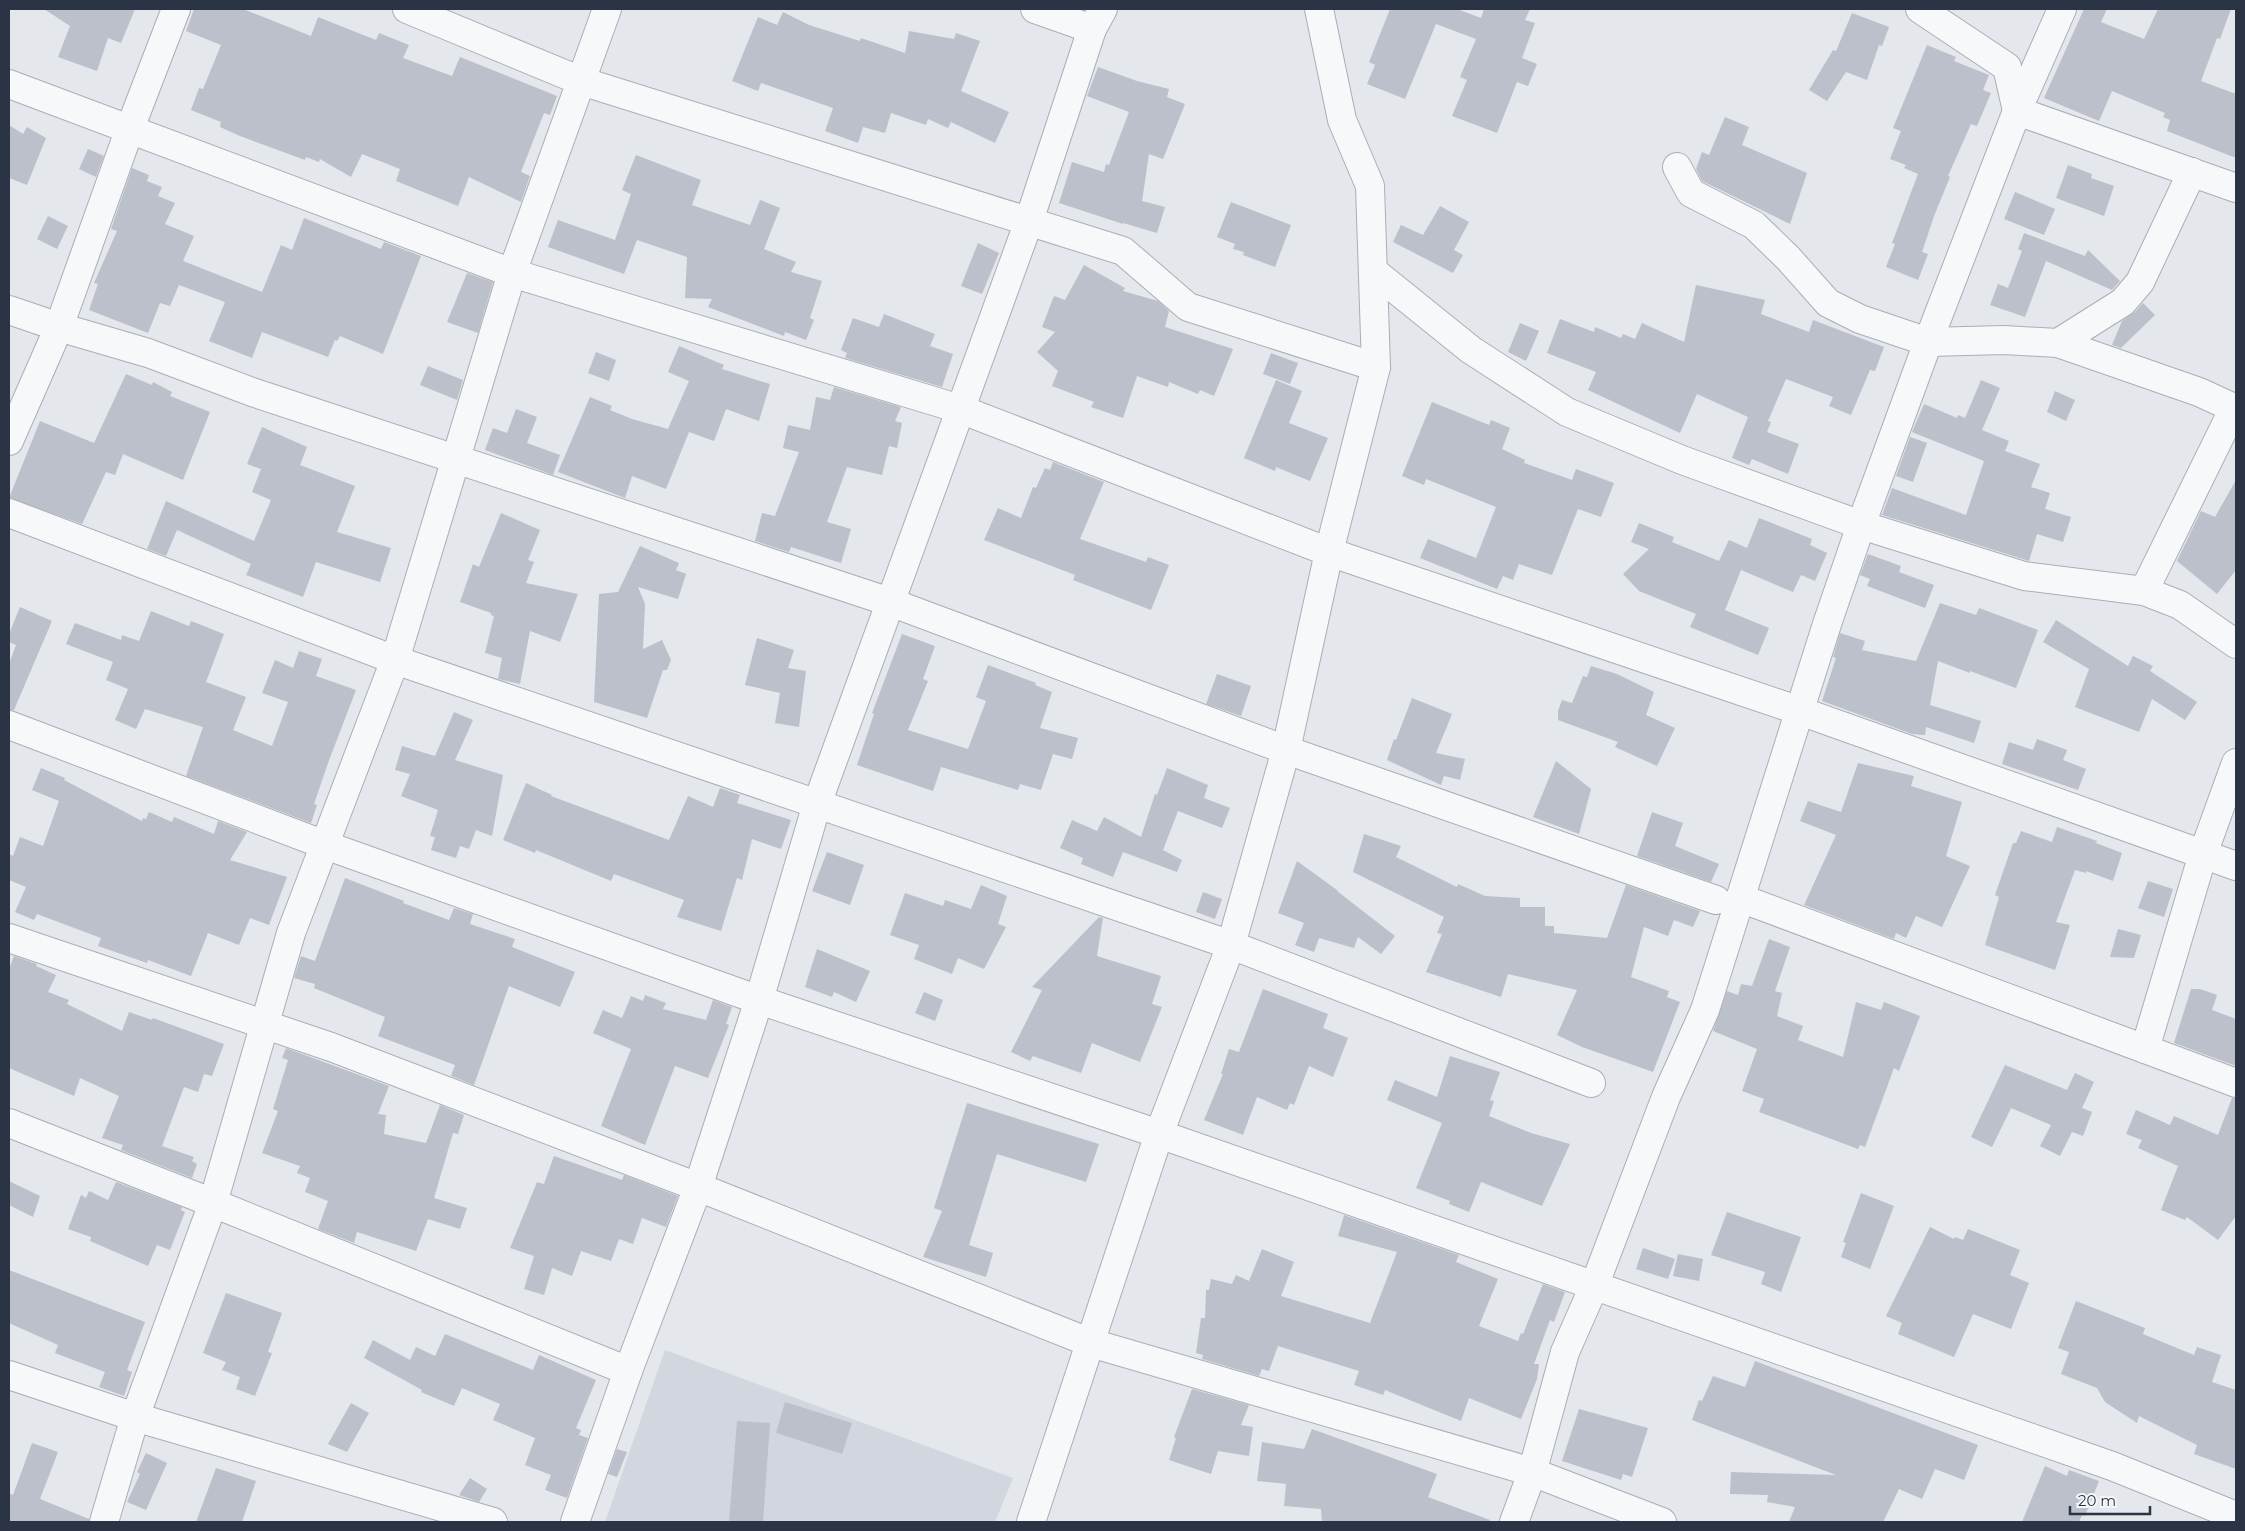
<svg xmlns="http://www.w3.org/2000/svg" width="2245" height="1531" font-family="Montserrat,sans-serif">
  <style>
    .built { fill: #d2d6de }
    .building { fill: #bbc0ca }
    .lines { fill: none; stroke-linecap: round; stroke-linejoin: round }
    .minor-casing { stroke: #a9aeb7; stroke-width: 30 }
    .minor { stroke: #f7f8fa; stroke-width: 28 }
  </style>
  <rect width="100%" height="100%" fill="#e4e7ec"/>
  <polygon class="built" points="665,1350 1013,1478 995,1522 605,1522"/>
  <g class="building">
    <polygon points="44,9 135,9 121,43 108,38 97,71 58,57 70,26"/>
    <polygon points="194,9 243,9 311,36 318,17 376,40 379,33 409,45 403,58 452,76 460,57 557,96 550,115 544,113 521,172 530,176 521,202 469,177 458,206 396,181 400,169 362,154 351,177 320,159 319,162 306,157 305,160 240,136 220,127 221,122 191,110 199,88 203,89 221,45 186,31"/>
    <polygon points="1390,9 1457,9 1481,18 1484,9 1530,9 1525,20 1535,23 1522,58 1537,64 1528,86 1517,82 1497,133 1452,116 1467,80 1460,77 1476,39 1436,24 1405,99 1367,84 1375,65 1369,62"/>
    <polygon points="2084,9 2107,9 2101,22 2144,39 2158,9 2231,9 2220,39 2217,38 2201,81 2236,94 2236,158 2167,131 2170,120 2163,117 2165,113 2112,91 2099,121 2044,98"/>
    <polygon points="783,12 809,25 860,41 861,38 905,53 909,31 954,39 956,33 980,41 961,91 1009,112 995,143 951,122 948,128 928,119 926,125 891,113 885,133 863,127 858,143 825,131 833,108 761,83 758,91 732,81 758,17 777,25"/>
    <polygon points="1852,13 1889,27 1882,46 1879,45 1867,80 1846,72 1827,101 1809,90 1833,50 1836,51"/>
    <polygon points="1927,45 1956,57 1954,61 1989,75 1983,90 1991,93 1977,126 1971,124 1948,176 1950,177 1934,216 1922,252 1928,254 1918,280 1886,267 1895,244 1892,243 1918,174 1904,168 1906,165 1890,159 1901,131 1893,128"/>
    <polygon points="1098,67 1137,81 1169,89 1167,97 1185,104 1163,159 1149,154 1142,201 1165,207 1157,233 1123,223 1123,224 1059,203 1072,162 1104,172 1106,164 1109,165 1129,112 1087,96"/>
    <polygon points="1725,117 1749,127 1742,145 1807,173 1790,224 1702,181 1696,169 1702,152 1709,155"/>
    <polygon points="9,125 23,134 27,127 46,138 27,185 9,178"/>
    <polygon points="88,149 104,156 96,177 79,169"/>
    <polygon points="636,155 701,180 692,205 750,225 760,200 780,208 764,249 796,262 791,272 822,281 810,318 814,320 806,340 785,332 784,336 708,307 712,299 685,298 687,257 637,240 624,274 548,247 558,220 615,240 631,194 622,190"/>
    <polygon points="2068,165 2092,174 2091,178 2114,186 2104,216 2056,198"/>
    <polygon points="132,168 149,175 147,181 162,187 158,196 175,203 165,224 194,236 183,261 262,292 281,245 292,250 304,218 381,249 384,242 421,256 383,354 340,336 337,341 335,340 328,357 262,332 252,358 209,341 225,302 179,285 170,306 160,303 148,333 89,310 98,284 94,283 117,231 111,229"/>
    <polygon points="2015,192 2055,209 2044,235 2004,219"/>
    <polygon points="1231,202 1291,225 1275,267 1243,255 1244,252 1233,249 1235,244 1217,237"/>
    <polygon points="1440,206 1469,222 1454,250 1463,255 1453,273 1393,242 1401,225 1423,235"/>
    <polygon points="48,216 68,226 57,249 37,239"/>
    <polygon points="2024,233 2085,256 2088,250 2120,281 2112,290 2046,261 2025,317 1990,305 1998,284 2008,288 2022,251 2018,249"/>
    <polygon points="978,243 999,253 982,294 961,286"/>
    <polygon points="1084,265 1125,288 1123,291 1158,301 1169,311 1165,327 1233,349 1214,396 1200,390 1198,394 1169,382 1168,387 1137,376 1123,418 1091,407 1094,402 1052,386 1058,371 1037,352 1055,332 1042,327 1054,296 1065,300"/>
    <polygon points="467,273 493,282 478,333 447,322"/>
    <polygon points="1696,285 1765,300 1761,314 1809,332 1813,320 1884,347 1875,371 1870,370 1851,415 1829,406 1833,397 1786,379 1768,421 1771,422 1767,432 1799,444 1788,474 1752,459 1749,465 1732,458 1748,417 1697,394 1680,433 1588,390 1596,372 1547,353 1560,319 1594,332 1595,327 1621,338 1623,334 1635,339 1642,323 1684,342"/>
    <polygon points="2143,303 2155,315 2121,348 2112,345 2122,321 2135,312"/>
    <polygon points="884,314 935,334 930,346 953,354 942,387 845,358 847,353 841,350 853,318 879,327"/>
    <polygon points="1520,323 1539,331 1526,361 1508,352"/>
    <polygon points="679,346 724,365 722,369 770,384 759,421 726,409 714,441 689,432 666,489 632,476 625,498 558,472 590,397 612,406 610,410 632,419 668,429 689,381 668,372"/>
    <polygon points="596,352 616,360 609,381 588,373"/>
    <polygon points="1271,353 1298,363 1290,384 1263,374"/>
    <polygon points="428,366 463,380 457,400 420,385"/>
    <polygon points="126,374 152,385 153,382 172,392 170,396 210,412 183,480 123,454 115,475 106,472 82,524 9,498 40,421 94,443"/>
    <polygon points="1276,380 1302,391 1289,423 1328,438 1310,481 1276,467 1275,471 1244,458"/>
    <polygon points="1981,380 2000,388 1982,430 2009,441 2005,451 2040,464 2031,487 2050,493 2045,509 2071,517 2063,542 2037,534 2029,561 1882,515 1892,488 1966,515 1984,461 1912,432 1924,404 1957,418 1958,415 1965,418"/>
    <polygon points="834,387 901,407 895,421 902,423 897,448 889,446 882,475 847,467 827,522 851,529 841,563 791,547 789,552 755,541 762,513 775,516 799,452 783,448 788,425 810,430 816,397 830,400"/>
    <polygon points="2055,391 2075,400 2066,421 2047,412"/>
    <polygon points="1432,402 1489,425 1491,420 1510,428 1502,449 1525,460 1524,463 1572,480 1576,469 1614,483 1601,517 1578,509 1552,575 1519,564 1513,580 1503,576 1497,589 1420,558 1428,539 1476,558 1496,507 1426,479 1424,485 1402,476"/>
    <polygon points="516,409 537,417 527,443 560,455 553,475 485,450 493,428 507,433"/>
    <polygon points="262,427 307,447 300,465 355,486 337,532 391,548 380,582 316,562 303,597 246,575 251,564 177,530 166,556 147,549 166,501 254,541 271,500 252,492 261,469 247,464"/>
    <polygon points="1910,437 1927,443 1913,482 1896,476"/>
    <polygon points="1053,462 1104,482 1080,539 1146,562 1148,557 1169,565 1151,610 1073,580 1075,575 984,540 998,508 1021,518 1033,487 1036,488 1045,468 1050,470"/>
    <polygon points="2236,480 2236,570 2217,594 2177,561 2201,511 2215,517"/>
    <polygon points="501,513 540,530 528,560 534,562 526,583 578,594 560,642 530,631 520,684 498,679 502,658 485,653 494,616 491,615 491,613 460,602 473,564 479,567"/>
    <polygon points="1759,518 1812,539 1810,545 1827,553 1815,581 1801,575 1793,592 1741,570 1725,610 1769,628 1758,655 1690,627 1696,614 1639,591 1623,574 1649,549 1631,542 1639,523 1674,537 1672,542 1719,561 1729,540 1747,548"/>
    <polygon points="640,546 679,563 676,570 686,574 678,599 638,587 645,604 643,649 662,640 671,660 667,670 663,670 647,718 594,702 599,594 618,592"/>
    <polygon points="1868,554 1901,566 1899,572 1934,585 1925,608 1867,586 1870,579 1860,575"/>
    <polygon points="1940,603 1976,615 1979,608 2038,630 2016,688 1970,671 1970,673 1938,661 1930,705 1981,721 1974,743 1926,727 1925,735 1912,734 1822,701 1836,658 1833,657 1840,633 1865,641 1862,650 1916,661"/>
    <polygon points="20,607 52,621 14,710 9,710 9,664 16,645 9,642 9,634"/>
    <polygon points="151,611 189,626 191,621 224,634 206,682 246,697 233,730 272,746 288,702 262,693 275,660 293,668 299,651 322,659 316,676 356,690 328,763 314,804 317,805 311,823 186,776 203,727 145,709 136,729 115,720 128,689 106,680 113,662 66,644 75,623 121,640 122,635 139,641"/>
    <polygon points="2056,620 2128,666 2133,656 2153,666 2150,671 2197,702 2185,720 2152,699 2139,732 2075,707 2089,669 2043,642"/>
    <polygon points="902,634 935,646 923,679 928,681 908,730 968,749 986,701 976,697 988,665 1036,683 1035,685 1052,692 1040,728 1078,738 1072,759 1053,754 1041,790 1020,784 1018,790 941,767 933,791 857,765 874,714 872,713"/>
    <polygon points="757,638 794,650 788,668 806,671 799,727 775,723 780,693 745,685"/>
    <polygon points="1591,666 1617,674 1654,692 1646,715 1675,728 1657,766 1615,747 1618,742 1558,720 1558,711 1562,700 1572,703 1583,676 1587,677"/>
    <polygon points="1217,674 1251,686 1241,716 1206,704"/>
    <polygon points="1412,698 1452,714 1436,753 1465,759 1460,780 1444,776 1441,785 1387,760 1394,739 1396,740"/>
    <polygon points="454,712 473,720 455,760 503,775 492,836 476,830 469,849 460,846 456,858 431,850 435,837 430,836 438,810 401,796 410,774 395,770 402,746 435,756"/>
    <polygon points="2037,739 2067,750 2063,760 2086,769 2078,790 2002,764 2009,742 2033,750"/>
    <polygon points="1556,761 1591,789 1579,834 1533,817"/>
    <polygon points="1858,763 1914,776 1911,786 1962,802 1946,856 1970,866 1942,927 1916,916 1906,938 1896,933 1894,939 1804,905 1836,835 1800,821 1808,801 1841,812"/>
    <polygon points="41,768 65,778 64,780 142,821 143,818 146,819 149,812 172,822 174,817 214,834 218,821 247,832 230,860 287,877 269,925 250,918 239,945 208,933 191,976 148,960 147,963 98,946 101,938 37,914 34,920 15,912 26,887 9,880 9,854 13,856 20,837 43,846 59,801 32,790"/>
    <polygon points="1167,768 1208,785 1204,798 1230,808 1222,828 1178,811 1163,850 1182,860 1177,872 1123,852 1113,877 1081,864 1083,858 1060,848 1072,820 1097,831 1104,817 1141,837 1155,794 1157,795"/>
    <polygon points="526,783 552,795 551,796 669,840 688,796 713,807 720,788 740,795 737,803 791,820 781,849 752,839 742,880 737,878 721,931 677,917 684,900 614,874 611,881 536,850 535,853 503,840"/>
    <polygon points="1652,812 1683,823 1675,846 1719,864 1711,882 1637,856"/>
    <polygon points="2057,827 2097,841 2096,843 2122,853 2113,881 2086,871 2086,873 2075,870 2056,922 2070,925 2055,970 1985,945 1999,897 1995,895 2013,843 2016,843 2021,831 2052,842"/>
    <polygon points="1364,834 1401,846 1396,857 1457,887 1458,884 1485,896 1520,898 1520,907 1545,907 1545,926 1554,926 1554,933 1607,938 1626,885 1700,911 1693,927 1674,920 1668,936 1644,927 1631,977 1669,991 1667,997 1680,1002 1653,1072 1582,1047 1557,1035 1577,990 1508,974 1501,997 1426,972 1442,934 1437,933 1444,917 1353,872"/>
    <polygon points="827,852 864,865 850,905 812,891"/>
    <polygon points="1297,861 1337,890 1337,891 1395,936 1381,954 1358,937 1354,948 1319,938 1314,952 1295,945 1304,923 1278,913"/>
    <polygon points="345,878 404,901 403,903 449,920 454,908 473,914 470,924 515,939 512,947 575,972 560,1007 509,986 474,1085 451,1076 455,1065 378,1036 385,1017 314,988 315,984 294,978 301,956 315,961"/>
    <polygon points="2148,881 2173,889 2164,917 2138,908"/>
    <polygon points="981,885 1007,896 998,924 1006,927 984,969 958,958 952,974 914,959 919,945 890,935 905,893 943,906 945,900 971,909"/>
    <polygon points="1203,892 1222,899 1215,919 1196,912"/>
    <polygon points="1099,917 1103,918 1097,956 1161,976 1152,1004 1162,1007 1140,1062 1092,1043 1081,1073 1033,1056 1030,1061 1011,1052 1042,990 1032,987"/>
    <polygon points="2118,929 2141,935 2134,958 2110,957"/>
    <polygon points="1769,939 1790,947 1775,991 1782,993 1777,1016 1803,1026 1798,1040 1843,1057 1856,1002 1881,1010 1884,1002 1920,1016 1899,1071 1894,1068 1865,1147 1860,1145 1858,1149 1759,1112 1764,1099 1742,1091 1757,1049 1713,1031 1727,991 1738,995 1741,984 1752,986"/>
    <polygon points="817,949 870,971 856,1002 834,992 832,997 805,987"/>
    <polygon points="14,956 37,964 36,966 56,975 48,992 69,1000 67,1004 122,1031 129,1012 152,1020 153,1018 224,1044 212,1076 204,1074 198,1092 184,1087 162,1146 194,1157 192,1161 197,1164 192,1178 121,1150 123,1145 102,1138 119,1096 80,1078 74,1096 9,1068 9,969"/>
    <polygon points="1263,989 1328,1014 1323,1028 1348,1038 1333,1077 1309,1066 1294,1105 1290,1103 1287,1110 1257,1097 1243,1135 1204,1120 1223,1074 1221,1074 1229,1049 1239,1052"/>
    <polygon points="2191,989 2200,989 2217,995 2212,1010 2236,1019 2236,1066 2174,1043"/>
    <polygon points="924,992 943,1000 935,1021 915,1013"/>
    <polygon points="645,995 666,1003 663,1009 706,1020 713,1000 732,1007 726,1024 729,1025 708,1078 675,1066 645,1145 601,1126 631,1049 593,1033 603,1010 622,1018 631,996 643,1001"/>
    <polygon points="286,1048 389,1086 378,1114 386,1115 384,1134 426,1143 440,1105 464,1115 458,1134 453,1133 434,1198 467,1208 460,1229 428,1219 416,1251 357,1232 354,1243 318,1229 328,1201 305,1192 310,1178 297,1173 300,1166 262,1153 278,1111 273,1109 288,1060 282,1058"/>
    <polygon points="1450,1056 1500,1072 1490,1100 1494,1101 1489,1116 1531,1133 1570,1144 1542,1206 1481,1182 1469,1212 1449,1204 1450,1201 1416,1188 1442,1123 1387,1100 1395,1080 1437,1097"/>
    <polygon points="2005,1065 2067,1090 2075,1073 2094,1082 2082,1108 2092,1112 2083,1136 2072,1132 2060,1156 2040,1146 2051,1125 2011,1108 1992,1147 1971,1137"/>
    <polygon points="2232,1098 2236,1098 2236,1216 2218,1240 2187,1217 2185,1220 2161,1210 2178,1166 2138,1148 2142,1140 2126,1134 2136,1110 2170,1125 2174,1116 2218,1135"/>
    <polygon points="967,1103 1099,1144 1086,1182 997,1154 969,1245 993,1253 986,1277 923,1257 942,1211 934,1208"/>
    <polygon points="554,1156 622,1180 624,1175 678,1196 666,1227 642,1218 633,1244 619,1239 611,1261 581,1251 572,1276 552,1268 544,1295 524,1289 534,1256 510,1248 537,1182 544,1184"/>
    <polygon points="9,1181 40,1196 33,1217 9,1205"/>
    <polygon points="116,1182 182,1207 181,1210 185,1212 170,1250 157,1245 148,1266 90,1241 91,1237 68,1229 81,1195 86,1198 89,1191 108,1200"/>
    <polygon points="1861,1193 1894,1206 1870,1269 1841,1257 1846,1243 1843,1242"/>
    <polygon points="1727,1212 1801,1237 1781,1292 1761,1284 1765,1272 1711,1255"/>
    <polygon points="1344,1215 1459,1255 1456,1262 1498,1279 1479,1326 1518,1341 1521,1333 1523,1334 1543,1284 1565,1292 1554,1322 1550,1320 1534,1364 1539,1364 1537,1379 1521,1419 1469,1398 1461,1421 1385,1390 1383,1395 1354,1385 1359,1371 1278,1346 1269,1371 1262,1369 1259,1376 1202,1359 1203,1355 1196,1353 1201,1318 1205,1318 1206,1290 1209,1290 1211,1279 1232,1284 1236,1275 1249,1281 1262,1249 1294,1262 1281,1296 1370,1323 1397,1252 1338,1236"/>
    <polygon points="1930,1227 1954,1239 1955,1237 1963,1240 1968,1229 2020,1250 2010,1275 2029,1283 2011,1329 1973,1314 1954,1357 1898,1334 1902,1323 1886,1316"/>
    <polygon points="1643,1248 1675,1259 1668,1279 1636,1269"/>
    <polygon points="1678,1254 1703,1259 1699,1281 1673,1276"/>
    <polygon points="9,1270 145,1322 127,1370 132,1372 124,1396 99,1387 105,1372 55,1353 58,1345 9,1323"/>
    <polygon points="226,1293 282,1313 268,1352 272,1353 255,1396 236,1389 240,1377 222,1370 226,1362 203,1353"/>
    <polygon points="2076,1301 2145,1328 2143,1334 2194,1355 2197,1347 2221,1355 2212,1382 2236,1390 2236,1469 2194,1454 2197,1445 2139,1416 2137,1423 2105,1402 2097,1388 2061,1374 2069,1352 2058,1348"/>
    <polygon points="445,1334 533,1370 539,1355 596,1380 576,1428 581,1430 579,1435 588,1438 567,1498 545,1490 551,1475 525,1465 535,1438 493,1420 500,1404 462,1388 454,1406 421,1392 422,1390 364,1358 373,1340 410,1360 416,1347 435,1356"/>
    <polygon points="1755,1361 1978,1445 1964,1480 1935,1469 1922,1499 1899,1489 1883,1522 1789,1522 1795,1507 1767,1502 1768,1495 1730,1494 1731,1472 1836,1475 1692,1420 1699,1400 1702,1401 1713,1376 1745,1387"/>
    <polygon points="1192,1389 1249,1405 1241,1425 1253,1427 1249,1456 1218,1451 1211,1474 1169,1460 1176,1438 1174,1437"/>
    <polygon points="785,1402 852,1423 842,1454 776,1433"/>
    <polygon points="351,1403 369,1413 347,1452 328,1444"/>
    <polygon points="1579,1409 1648,1428 1632,1477 1623,1474 1621,1480 1562,1461"/>
    <polygon points="737,1421 770,1423 763,1522 729,1522"/>
    <polygon points="1312,1429 1437,1474 1428,1497 1490,1520 1489,1522 1322,1522 1321,1509 1284,1506 1286,1484 1257,1481 1262,1442 1304,1449"/>
    <polygon points="32,1443 58,1452 40,1499 89,1519 89,1522 9,1522 9,1493 13,1495"/>
    <polygon points="617,1449 627,1452 617,1477 608,1474"/>
    <polygon points="146,1453 167,1463 146,1510 127,1502 140,1474 137,1472"/>
    <polygon points="2045,1466 2067,1476 2069,1470 2099,1481 2085,1516 2082,1515 2079,1522 2022,1522"/>
    <polygon points="216,1468 256,1481 242,1522 196,1522"/>
    <polygon points="470,1478 487,1489 479,1502 459,1495"/>
  </g>
  <g class="lines">
    <g class="minor-casing">
      <g id="minor">
        <polyline points="407,9 581,81 1123,251 1188,307 1376,367"/>
        <polyline points="1035,9 1092,29"/>
        <polyline points="1920,9 2007,67 2017,111 2236,188"/>
        <polyline points="9,84 512,273 960,409 1329,552 1800,711 2236,866"/>
        <polyline points="1677,167 1691,193 1754,225 1788,258 1828,303 1860,319 1928,342 2004,340 2058,343 2199,392 2236,409"/>
        <polyline points="1373,271 1471,350 1567,412 1682,460 1861,525 2024,576 2144,591 2180,605 2236,644"/>
        <polyline points="9,310 59,327 148,353 252,392 890,602 1286,750 1716,900"/>
        <polyline points="2058,343 2123,302 2140,282 2192,172"/>
        <polyline points="9,441 59,327 129,131 176,9"/>
        <polyline points="9,513 395,660 1231,945 1591,1083"/>
        <polyline points="2144,591 2234,408"/>
        <polyline points="9,725 325,845 759,1000 1159,1134 2112,1466 2236,1516"/>
        <polyline points="1740,898 2236,1083"/>
        <polyline points="9,938 331,1047 698,1187 1091,1343 1532,1472 1662,1522"/>
        <polyline points="2145,1049 2203,854 2236,763"/>
        <polyline points="9,1123 213,1203 628,1371"/>
        <polyline points="9,1375 135,1417 493,1522"/>
        <polyline points="104,1522 135,1417 213,1203 291,933 395,660 512,273 607,9"/>
        <polyline points="575,1522 628,1371 698,1187 759,1000 817,804 1029,221 1092,29 1103,9"/>
        <polyline points="1031,1522 1159,1134 1231,945 1286,750 1329,552 1376,367 1370,186 1342,120 1319,9"/>
        <polyline points="1514,1522 1532,1473 1565,1352 1595,1284 1666,1097 1705,1010 1827,624 1861,525 1928,342 2017,111 2062,9"/>
      </g>
    </g>
    <use href="#minor" class="minor"/>
  </g>
  <rect width="2245" height="1531" fill="none" stroke="#2b3445" stroke-width="20"/>
  <path d="M2070 1506v8h80v-8" fill="none" stroke="#2b3445" stroke-width="2.5"/>
  <text x="2078" y="1506" font-size="15" fill="#2b3445" stroke="#f4f6f9" stroke-width="4" paint-order="stroke">20 m</text>
</svg>
